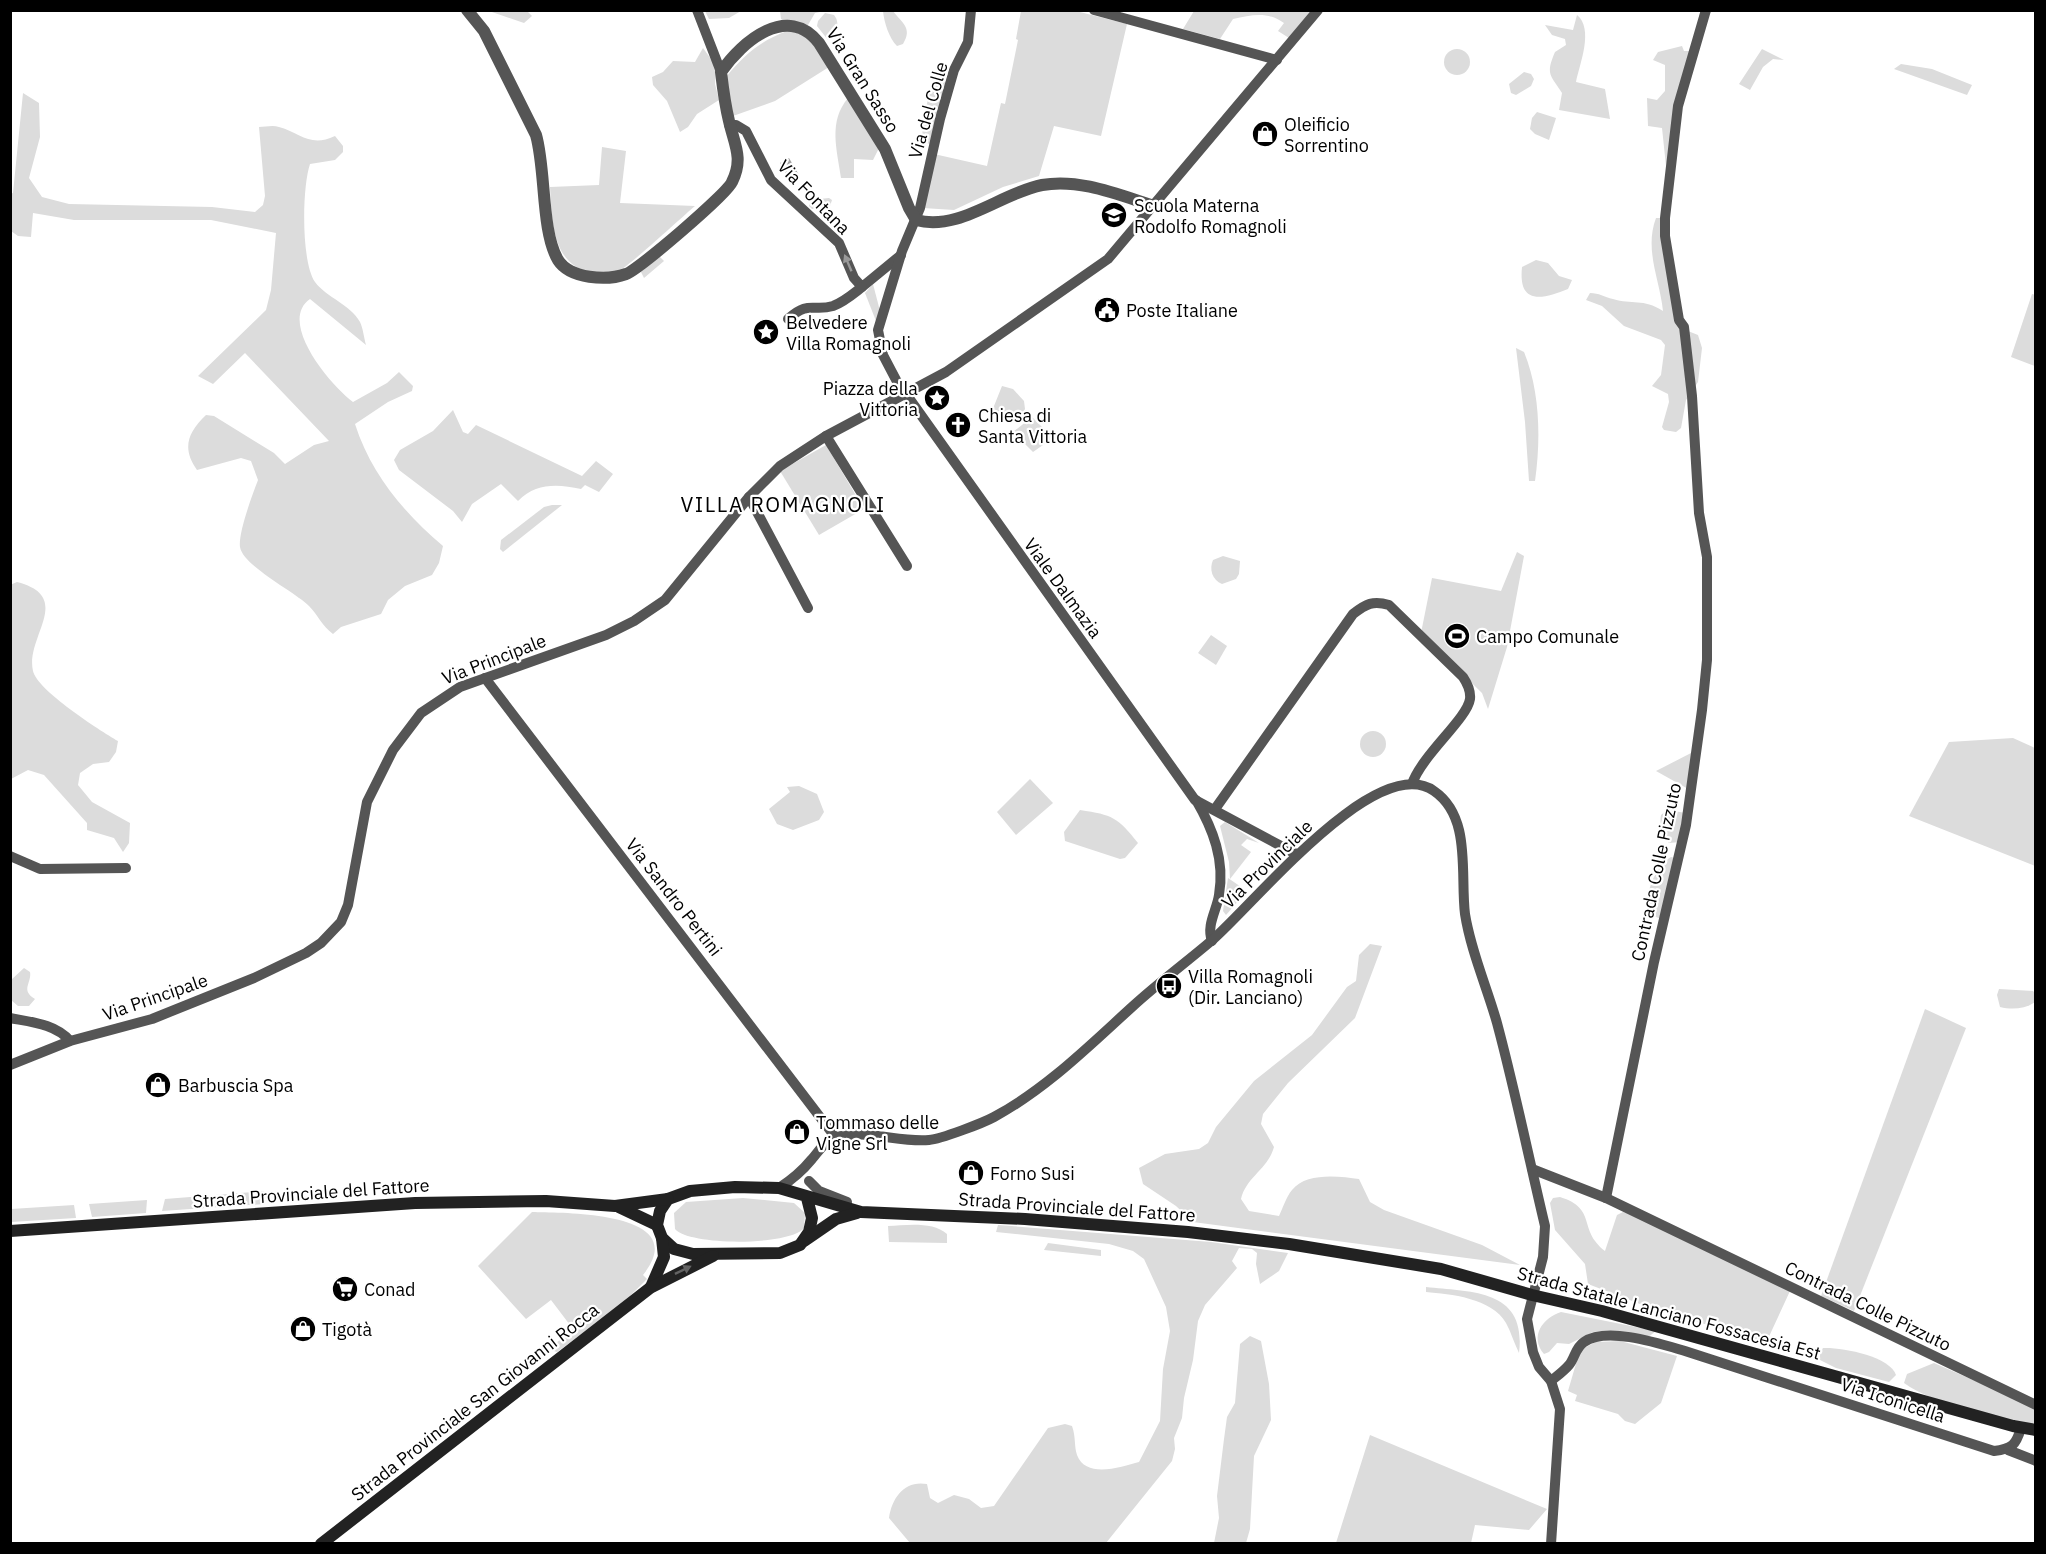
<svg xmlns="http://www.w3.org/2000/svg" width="2046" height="1554" font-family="'IBM Plex Sans',sans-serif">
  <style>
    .green { fill: #dcdcdc }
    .water { fill: #a3a3a3 }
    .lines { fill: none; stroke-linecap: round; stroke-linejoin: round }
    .minor { stroke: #555; stroke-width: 10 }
    .tertiary { stroke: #555; stroke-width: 12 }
    .secondary { stroke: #222; stroke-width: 12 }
    .oneway { fill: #999 }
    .oneway2 { fill: #646464 }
    .labels { text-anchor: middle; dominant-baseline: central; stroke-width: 4.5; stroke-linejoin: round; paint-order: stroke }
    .street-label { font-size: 18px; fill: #000; stroke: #fff }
    .poi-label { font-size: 18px; fill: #000; stroke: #fff; text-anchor: start }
    .quarter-label { font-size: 21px; letter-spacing: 1.5px; fill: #000; stroke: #fff }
  </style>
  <rect width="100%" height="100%" fill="#fff"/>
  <g class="green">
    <polygon points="489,11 527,11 532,16 524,23"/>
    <polygon points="705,11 705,10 741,11 729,18 709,19"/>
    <polygon points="780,11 824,11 815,13 808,25 790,24 781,19"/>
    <path d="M883,11h10c9,12 20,17 10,33l-6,2c-8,-8 -13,-24 -14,-35z"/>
    <polygon points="1021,11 1076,11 1127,24 1101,136 1054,126 1039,176 1003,187 954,210 923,208 934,154 987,166 1001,103 1005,104 1018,40 1016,39"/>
    <path d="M1194,11l115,-1 3,2 -23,26 -11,-7 6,-8c-17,-12 -32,-8 -51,-4l-13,20 -37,-10z"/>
    <path d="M825,13l9,2c7,9 2,18 -6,25l-11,-14 1,-5z"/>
    <path d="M1577,15c17,14 3,48 -1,67l29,7 5,30 -51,-9 3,-17c-11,-18 -17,-18 -7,-41l11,-7 -1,-6 -13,-4 -7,-10 28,5z"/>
    <path d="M787,31c25,3 29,16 42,36l-54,34 -42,15 -7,-39c18,-22 34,-36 61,-46z"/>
    <polygon points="1682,46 1684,51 1690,51 1666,166 1662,128 1648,126 1647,98 1657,100 1665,91 1665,65 1653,60 1658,52"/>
    <polygon points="703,48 716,66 715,84 719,100 697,114 688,127 680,132 667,101 653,85 652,77 663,72 673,61 695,62"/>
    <circle cx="1457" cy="62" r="13"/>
    <polygon points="1762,49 1784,60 1773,59 1763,67 1750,90 1739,84"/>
    <polygon points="1901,64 1932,69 1972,85 1967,95 1894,69"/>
    <polygon points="1524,72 1531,74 1534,79 1531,86 1516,95 1511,93 1509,84"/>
    <path d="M945,73l1,11 -16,60 -7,-2c-3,-6 5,-49 9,-56 3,-7 7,-10 13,-13z"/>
    <path d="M23,93l16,10 1,34 -11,41 13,19 27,7 143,3 43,5 8,-7 2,-9 -6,-69c6,0 14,-2 20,0 22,6 31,21 56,9l8,10v6l-8,8 -25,4c-8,23 -9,98 5,118 12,16 35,22 45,40 3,6 4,16 6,23l-56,-46c-33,23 21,87 43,103l34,-19 12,-11 14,14 -1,5 -24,11 -33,22c16,50 49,89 88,122l-4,17 -7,12 -27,11 -17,14 -7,14 -40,13 -8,7c-11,-8 -15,-19 -24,-28 -14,-14 -66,-40 -69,-59 -2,-14 13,-54 18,-67l-7,-19 -10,-3 -44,12c-15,-21 -10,-37 9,-55l8,1 60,37 11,11 29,-19 15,-4 -84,-88 -32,31 -15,-8 68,-66 5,-20 5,-57 -65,-13h-137l-41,-7 -2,24 -13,-1 -7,-5 -1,-37 3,-1z"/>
    <path d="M848,98l31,50 -6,12 -19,-1v19h-13c-4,-29 -13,-56 7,-80z"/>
    <polygon points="1537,112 1556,118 1549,140 1535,134 1530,129 1532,118"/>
    <path d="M602,147l24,4 -6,52 75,3c-13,11 -69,63 -78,66 -6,1 -14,0 -19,0 -46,0 -46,-52 -48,-85l49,-2z"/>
    <polygon points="829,198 832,200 830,206 812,209 809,206 811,200"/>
    <path d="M1656,218h4l18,101 10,12 10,4 4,13 -4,34 -12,18 -5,28 -5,4 -12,-2 -2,-3 7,-25 -1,-8 -16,-8 9,-11 4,-30 -4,-5 -37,-14 -22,-20 -16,-6 4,-7c9,0 14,4 23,6 19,6 30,-1 50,12 -3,-31 -19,-61 -7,-93z"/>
    <polygon points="657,254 664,261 644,278 641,272"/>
    <path d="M1536,260l12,3 11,13 13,4 -4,9c-25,10 -50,17 -46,-22z"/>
    <polygon points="873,284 880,311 876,321 865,293"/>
    <polygon points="2032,294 2036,295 2035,366 2011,357"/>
    <path d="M1516,348l8,4c16,39 17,87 11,129h-6l-4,-59z"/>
    <polygon points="1002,386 1013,389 1024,401 1025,409 1020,418 1011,421 992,411"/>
    <path d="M453,410l10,22 5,2 8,-9 106,51 14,-15 17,13 -14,18 -14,-7 -4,4c-24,-5 -45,-6 -63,12l-17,-17 -29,20 -10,18 -9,-11 -54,-41 -5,-10 6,-10 33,-19z"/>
    <polygon points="1032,417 1053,438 1033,452 1013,432"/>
    <polygon points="826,445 864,509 819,535 780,471"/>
    <polygon points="552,505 562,505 503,552 500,549 501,540 544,507"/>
    <polygon points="1517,552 1524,556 1507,647 1488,709 1482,693 1421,633 1432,578 1501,591"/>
    <path d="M1223,556l17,5 -1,13 -3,5 -14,5c-10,-4 -13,-15 -9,-24z"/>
    <path d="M17,582c58,15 8,55 16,89 4,19 66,59 85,70l-2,11 -7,10 -16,2 -13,9 -2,12 14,17 38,21 -1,20 -6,9 -9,-14 -27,-8v-7l-43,-48 -16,-5 -17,9 -1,-194z"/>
    <polygon points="1211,635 1227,646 1216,665 1198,653"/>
    <circle cx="1373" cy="744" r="13"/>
    <polygon points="2013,738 2035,748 2035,866 1909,816 1949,742"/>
    <polygon points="1693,752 1690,790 1656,771"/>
    <polygon points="1030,779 1053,803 1016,835 997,812"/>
    <polygon points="799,786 817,794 824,812 819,820 793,830 777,824 769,809 790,792 787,787"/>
    <path d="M1080,810c33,5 37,7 58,33l-13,15 -5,1 -55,-18 -1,-9z"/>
    <path d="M1667,810l19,3 -6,29 -11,1c-6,-5 -10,-20 -8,-28z"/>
    <polygon points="1225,822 1259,843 1247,839 1241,845 1251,852 1230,879 1229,862 1220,826"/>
    <path d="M1671,857l4,1 -14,61 -10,-4c-9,-17 3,-48 20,-58z"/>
    <polygon points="1228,878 1247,891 1226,915 1223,911"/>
    <path d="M1370,944l12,2 -27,72 -67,65 -25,31 -2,10 13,23c-6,22 -28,30 -33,52l8,12 30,5c4,-8 7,-19 13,-26 14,-18 47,-14 67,-11l11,23 14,8 98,35 38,20 -327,-43 -17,-16 -33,-22 -4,-16 26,-14 34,-5 9,-6 8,-16 38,-46 58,-46 35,-48 9,-6 3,-26z"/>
    <path d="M24,968l6,4c2,11 -10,18 5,27l-6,7h-11l-7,-6v-20z"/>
    <path d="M1999,989l34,2 2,2v9c-10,7 -23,8 -35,5l-3,-12z"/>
    <polygon points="1925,1009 1966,1028 1854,1311 1821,1296"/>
    <polygon points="264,1191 265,1204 162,1211 165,1199"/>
    <path d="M1560,1197c38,12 17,32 45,54l12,-36 6,-3 12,3 155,76 -24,52 -126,-39 -52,-20 -3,-20 -30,-34 -5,-27 3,-5z"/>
    <path d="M743,1198l51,5 11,10 -1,15c-14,18 -115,18 -129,1l-1,-16 12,-11z"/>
    <polygon points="147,1200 146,1213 92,1217 89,1204"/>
    <polygon points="74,1205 76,1218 11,1222 11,1209"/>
    <path d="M532,1212c33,1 162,-1 111,63l4,4 -27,27 -63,46 -9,-3 4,-3 3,3 3,-2 -2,-4 17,-14 -22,-29 -25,19 -48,-53z"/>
    <path d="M998,1225l213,17 77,11 -9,18 -19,13 -4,-20 1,-11 -5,-4 -13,-1 -7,13 5,7 -32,37 -7,16 -5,39 -9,38 -2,20 -8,20 1,11 -3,12 -66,82h-196l-21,-25c3,-21 16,-38 38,-34l3,14 8,5 16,-8 15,4 12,9 13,-2 54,-78 17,-4 7,2c4,11 2,20 5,29 9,24 44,12 62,7l21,-41 3,-52 7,-38 -4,-24 -22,-48 -11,-8 -24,-7 -113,-12z"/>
    <path d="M888,1226c18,-1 45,-5 59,8v9l-58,-1z"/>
    <polygon points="1048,1243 1101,1250 1101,1256 1044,1250"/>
    <path d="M1426,1287c46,5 101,2 93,66 -5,-10 -8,-21 -13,-30 -14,-25 -56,-29 -80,-31z"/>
    <path d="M1561,1312l95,19 -9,7 -42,-7 -12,1 -24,12 -12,-1 -8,9 -5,2c-15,-18 -1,-36 17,-42z"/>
    <polygon points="1250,1336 1261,1341 1269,1384 1271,1420 1254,1456 1250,1529 1246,1543 1214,1543 1219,1518 1217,1496 1224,1439 1227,1417 1235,1403 1240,1344"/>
    <polygon points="1620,1341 1677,1356 1661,1403 1635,1424 1625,1421 1618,1414 1575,1401 1577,1395 1568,1391 1580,1350 1596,1342"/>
    <path d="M1823,1348c18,-1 67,8 73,27l-7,7 -53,-14 -16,-8v-7z"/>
    <path d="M1934,1363l101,44v18c-36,-7 -101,-20 -131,-42l3,-9z"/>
    <polygon points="1370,1435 1547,1509 1529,1530 1475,1525 1471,1543 1336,1543"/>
  </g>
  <polygon class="water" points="789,158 799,175 796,180 790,180 780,163"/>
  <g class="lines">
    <g class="minor">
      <polyline points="697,10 721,72"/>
      <polyline points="1094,10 1277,60"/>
      <polyline points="729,125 736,125 746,131 771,180 839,243 854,278 862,287 901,255"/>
      <path d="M788,319c21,-19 25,-7 45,-13 11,-4 20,-12 29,-19"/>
      <polyline points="906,394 1195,800 1296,854"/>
      <polyline points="904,395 883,355 878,330 902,251 920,208 940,119 954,70 968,42 971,10"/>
      <polyline points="826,436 907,566"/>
      <polyline points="749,497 808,608"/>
      <polyline points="485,678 836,1138"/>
      <path d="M1196,800c17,29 29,60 23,95 -2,15 -13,30 -7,46"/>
      <path d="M1215,809l138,-195c13,-10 20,-14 36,-9l74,72c4,6 8,13 7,22 -3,20 -48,56 -58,85"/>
      <polyline points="10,856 40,869 126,868"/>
      <path d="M10,1018c21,4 46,6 60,23"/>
      <polyline points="10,1065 70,1041 152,1019 254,978 306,953 321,943 341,922 348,905 367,802 393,750 421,713 460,687 606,635 634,621 665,600 749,497 780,466 826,436 946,372 1108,259 1318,10"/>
      <polyline points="1532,1169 1606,1198 2036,1405"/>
      <polyline points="809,1181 819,1191 847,1202"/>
      <path d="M779,1188c11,-7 24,-18 33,-29 7,-8 11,-16 22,-21 29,-10 65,5 95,2 12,-1 54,-17 65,-23 52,-28 95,-71 138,-110 25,-23 52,-43 78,-65 40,-33 166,-192 224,-151 38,26 26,83 31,123 6,38 22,73 32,109 18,67 32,136 48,203l-2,31 -16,62 6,33 6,15 12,14 9,28 -9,135"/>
      <polyline points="1606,1198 1654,962 1686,825 1702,710 1707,660 1707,557 1699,513 1692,396 1684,327 1679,320 1665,236 1665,218 1678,106 1706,10"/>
      <path d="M1551,1381c6,-5 13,-10 18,-16 6,-7 6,-17 15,-23 23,-16 77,2 101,9l309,100c18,-2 22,-6 27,-23"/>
      <polyline points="2008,1450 2036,1461"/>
    </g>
    <path class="tertiary" d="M467,10l17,21 52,104c10,35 5,96 22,125 12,19 49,21 68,14 12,-4 101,-80 106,-92 12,-24 2,-38 -3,-61 -4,-16 -6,-32 -8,-49 21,-31 67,-69 98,-29l66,106 24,59 7,12c43,12 85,-27 126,-35 37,-7 77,10 112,21"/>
    <g class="secondary">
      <polyline points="807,1198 812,1218 809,1232 800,1245 780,1253 693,1254 674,1249 662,1238 657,1225 660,1211 668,1199 690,1191 735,1187 779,1188 861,1212 1025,1219 1188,1232 1289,1244 1441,1269 1532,1295 1602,1311 2013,1426 2036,1430"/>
      <polyline points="619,1207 657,1225"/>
      <polyline points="10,1231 415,1203 546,1201 615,1206 668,1199"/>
      <polyline points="804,1241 836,1219 857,1213"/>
      <polyline points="651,1287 664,1257 662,1238"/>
      <polyline points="321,1544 650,1288 713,1256"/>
    </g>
  </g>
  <defs><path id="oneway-solid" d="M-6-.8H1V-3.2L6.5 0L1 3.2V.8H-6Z" transform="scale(1.5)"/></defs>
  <use class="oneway" href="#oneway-solid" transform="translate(848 263) rotate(-113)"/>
  <use class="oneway2" href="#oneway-solid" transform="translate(683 1270) rotate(-26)"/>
  <defs>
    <g id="shop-disc" transform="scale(1.35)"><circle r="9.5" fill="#000" stroke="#fff"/><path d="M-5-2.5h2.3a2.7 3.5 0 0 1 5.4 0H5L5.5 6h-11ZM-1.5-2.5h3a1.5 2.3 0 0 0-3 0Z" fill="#fff"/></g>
    <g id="school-disc" transform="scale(1.35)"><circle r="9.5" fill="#000" stroke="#fff"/><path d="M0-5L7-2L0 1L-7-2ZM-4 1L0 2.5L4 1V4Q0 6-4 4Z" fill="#fff"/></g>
    <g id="civic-disc" transform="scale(1.35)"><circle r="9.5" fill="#000" stroke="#fff"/><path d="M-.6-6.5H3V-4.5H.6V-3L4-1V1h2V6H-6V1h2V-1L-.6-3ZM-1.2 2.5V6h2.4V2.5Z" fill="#fff"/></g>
    <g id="sight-disc" transform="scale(1.35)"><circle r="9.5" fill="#000" stroke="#fff"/><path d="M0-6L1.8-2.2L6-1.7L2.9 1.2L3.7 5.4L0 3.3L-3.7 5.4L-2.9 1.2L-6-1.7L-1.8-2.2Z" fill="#fff"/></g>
    <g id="church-disc" transform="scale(1.35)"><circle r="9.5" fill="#000" stroke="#fff"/><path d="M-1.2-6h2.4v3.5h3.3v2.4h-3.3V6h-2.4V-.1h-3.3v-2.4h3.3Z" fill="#fff"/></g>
    <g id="stadium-disc" transform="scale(1.35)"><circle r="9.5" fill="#000" stroke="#fff"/><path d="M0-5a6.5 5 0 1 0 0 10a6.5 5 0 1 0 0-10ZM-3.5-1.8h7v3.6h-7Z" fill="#fff"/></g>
    <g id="bus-disc" transform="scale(1.35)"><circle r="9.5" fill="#000" stroke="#fff"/><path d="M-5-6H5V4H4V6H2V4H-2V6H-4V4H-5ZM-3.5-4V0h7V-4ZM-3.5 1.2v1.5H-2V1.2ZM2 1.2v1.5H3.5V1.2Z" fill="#fff"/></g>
    <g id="supermarket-disc" transform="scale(1.35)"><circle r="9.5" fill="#000" stroke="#fff"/><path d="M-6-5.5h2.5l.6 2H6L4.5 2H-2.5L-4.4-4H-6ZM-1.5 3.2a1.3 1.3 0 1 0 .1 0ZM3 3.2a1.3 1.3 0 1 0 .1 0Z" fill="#fff"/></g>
  </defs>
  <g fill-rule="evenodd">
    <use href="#shop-disc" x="1265" y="134"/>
    <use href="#school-disc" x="1114" y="215"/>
    <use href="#civic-disc" x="1107" y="310"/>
    <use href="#sight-disc" x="766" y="332"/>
    <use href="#sight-disc" x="937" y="398"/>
    <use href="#church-disc" x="958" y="425"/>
    <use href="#stadium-disc" x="1457" y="636"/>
    <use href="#bus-disc" x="1169" y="986"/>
    <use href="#shop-disc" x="158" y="1085"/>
    <use href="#shop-disc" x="797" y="1132"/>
    <use href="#shop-disc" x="971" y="1173"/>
    <use href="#supermarket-disc" x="345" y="1289"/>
    <use href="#shop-disc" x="303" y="1329"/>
  </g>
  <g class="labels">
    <g class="street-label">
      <text transform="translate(863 80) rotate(58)">Via Gran Sasso</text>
      <text transform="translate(928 110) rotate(-74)">Via del Colle</text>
      <text transform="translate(814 197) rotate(46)">Via Fontana</text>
      <text transform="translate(1063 588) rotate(54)">Viale Dalmazia</text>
      <text transform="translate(494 659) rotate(-21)">Via Principale</text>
      <text transform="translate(1267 864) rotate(-44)">Via Provinciale</text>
      <text transform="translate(1656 872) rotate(-78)">Contrada Colle Pizzuto</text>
      <text transform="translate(674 897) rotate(52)">Via Sandro Pertini</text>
      <text transform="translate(155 997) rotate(-19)">Via Principale</text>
      <text transform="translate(311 1193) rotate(-4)">Strada Provinciale del Fattore</text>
      <text transform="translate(1077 1207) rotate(4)">Strada Provinciale del Fattore</text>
      <text transform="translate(1868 1306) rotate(26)">Contrada Colle Pizzuto</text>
      <text transform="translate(1669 1313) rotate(15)">Strada Statale Lanciano Fossacesia Est</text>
      <text transform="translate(1893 1400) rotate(18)">Via Iconicella</text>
      <text transform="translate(475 1402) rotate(-38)">Strada Provinciale San Giovanni Rocca</text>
    </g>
    <g class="poi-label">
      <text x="1284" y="124">Oleificio<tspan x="1284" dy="21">Sorrentino</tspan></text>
      <text x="1134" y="205">Scuola Materna<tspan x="1134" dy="21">Rodolfo Romagnoli</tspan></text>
      <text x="1126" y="310">Poste Italiane</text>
      <text x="786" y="322">Belvedere<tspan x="786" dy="21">Villa Romagnoli</tspan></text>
      <text x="918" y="388" text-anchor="end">Piazza della<tspan x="918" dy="21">Vittoria</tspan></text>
      <text x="978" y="415">Chiesa di<tspan x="978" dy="21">Santa Vittoria</tspan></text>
      <text x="1476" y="636">Campo Comunale</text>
      <text x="1188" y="976">Villa Romagnoli<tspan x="1188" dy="21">(Dir. Lanciano)</tspan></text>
      <text x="178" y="1085">Barbuscia Spa</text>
      <text x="816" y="1122">Tommaso delle<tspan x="816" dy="21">Vigne Srl</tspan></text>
      <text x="990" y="1173">Forno Susi</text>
      <text x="364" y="1289">Conad</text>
      <text x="322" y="1329">Tigotà</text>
    </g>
    <g class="quarter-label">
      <text x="783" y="504">VILLA ROMAGNOLI</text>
    </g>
  </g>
  <rect width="2046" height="1554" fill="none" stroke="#000000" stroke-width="24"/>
</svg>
